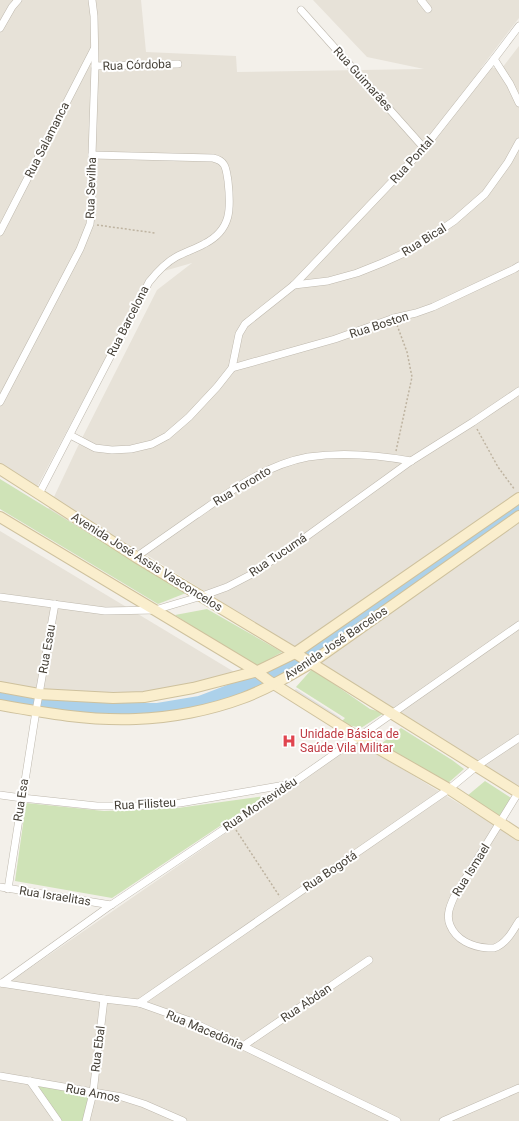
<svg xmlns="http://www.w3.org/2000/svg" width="519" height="1121" font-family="Roboto,sans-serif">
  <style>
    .residential { fill: #e7e2d8 }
    .green { fill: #cfe3b7 }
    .parking { fill: #e2e0de }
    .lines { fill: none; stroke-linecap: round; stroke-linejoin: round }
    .river { stroke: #acd1ea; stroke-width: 16 }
    .street-casing { stroke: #beb8ad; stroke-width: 8 }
    .secondary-casing { stroke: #cec19d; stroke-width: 12 }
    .path { stroke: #beb3a0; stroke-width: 1.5; stroke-dasharray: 2 2; stroke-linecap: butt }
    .street { stroke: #fff; stroke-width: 7 }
    .secondary { stroke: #faeecd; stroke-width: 10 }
    .labels { text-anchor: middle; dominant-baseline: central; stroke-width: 4; stroke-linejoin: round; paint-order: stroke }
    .street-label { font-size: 12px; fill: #464138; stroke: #fff }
    .health-label { font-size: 12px; fill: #be3a42; stroke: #fff; text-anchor: start }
  </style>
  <rect width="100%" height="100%" fill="#f3f0ea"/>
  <g class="residential">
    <polygon points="0,0 141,0 146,52 236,56 237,72 424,69 367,57 313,0 519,0 519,18 481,68 502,68 519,46 519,790 147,555 127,568 44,518 78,446 157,290 192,263 150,275 36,489 0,467"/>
    <polygon points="0,531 236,673 147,695 52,692 0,683"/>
    <polygon points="358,742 519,840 519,1121 0,1121 0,986 4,986"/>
  </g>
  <g class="green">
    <polygon points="0,479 186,593 158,604 0,509"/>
    <polygon points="207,609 282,652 255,667 175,615"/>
    <polygon points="312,669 370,709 384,713 361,728 340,723 345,718 296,687"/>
    <polygon points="401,728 452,760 464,769 447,784 381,744"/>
    <polygon points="485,781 511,798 501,817 467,796"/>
    <polygon points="265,796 112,898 15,881 26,803 104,811 178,808"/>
    <polygon points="37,1085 90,1094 83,1121 61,1121"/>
  </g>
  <polygon class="parking" points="296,689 341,718 337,721 292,692"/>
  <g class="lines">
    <polyline class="river" points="0,698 66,707 113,711 158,711 200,704 273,676 296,665 413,583 519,510"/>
    <g class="street-casing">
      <g id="street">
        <polyline points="421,0 428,9"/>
        <polyline points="301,10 424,148"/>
        <polyline points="0,28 12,7 18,0"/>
        <polyline points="494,59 510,84 519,103"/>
        <polyline points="95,66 178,64"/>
        <polyline points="0,232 94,49"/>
        <polyline points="294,285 328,281 357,273 382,263 411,250 454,221 485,194 508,162 519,142"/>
        <polyline points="232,368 335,339 394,318 416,313 433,307 514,269 519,266"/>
        <polyline points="0,402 80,249 90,224 92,206 92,155 95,66 94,16 92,0"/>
        <polyline points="70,435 95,448 112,450 131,449 152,444 167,436 189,417 217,387 232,368 239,334 245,324 294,285 424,148 494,59 519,26"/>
        <path d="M39,494l110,-212c8,-10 16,-19 27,-25 9,-5 19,-8 28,-13 28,-14 27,-36 24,-63 -2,-13 -2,-20 -15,-23l-121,-3"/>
        <path d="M136,557c20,-14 40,-28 60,-42 35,-24 69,-50 112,-58 34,-5 70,-2 103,4"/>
        <polyline points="0,597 105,611 155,610 202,596 227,587 252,574 296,544 411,461 473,422 519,391"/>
        <path d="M518,793l-64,104c-4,9 -8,18 -4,28 6,15 22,22 38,23 0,0 5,0 6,0 12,-4 19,-17 25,-27"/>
        <polyline points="0,795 22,798 97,806 136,806 180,803 285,785"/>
        <polyline points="0,887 111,905"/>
        <polyline points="8,889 36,711 55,604"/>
        <polyline points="0,983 104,999 139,1003 190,1021 243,1046 397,1121"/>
        <polyline points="2,983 111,905 290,785 519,625"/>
        <polyline points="139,1003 449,789 477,766 519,738"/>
        <polyline points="243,1046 369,960"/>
        <polyline points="0,1076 122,1097 144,1104 183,1121"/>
        <polyline points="30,1081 58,1121"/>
        <polyline points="86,1121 93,1093 104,999"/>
        <polyline points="443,1121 519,1088"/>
      </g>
    </g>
    <g class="secondary-casing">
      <g id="secondary">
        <polyline points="0,469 39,494 136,557 295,653 519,793"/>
        <polyline points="0,517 253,669 269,681 358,737 449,789 519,835"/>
        <polyline points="0,687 39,694 113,698 144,697 193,688 258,671 295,653 519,498"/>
        <path d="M0,705c45,8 90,16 136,14 35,-1 75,-9 107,-21 24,-9 46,-22 68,-35l208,-147"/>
      </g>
    </g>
    <g class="path">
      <polyline points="97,225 155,233"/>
      <polyline points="477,429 498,467 515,490"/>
      <polyline points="396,451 412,377 407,352 397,325"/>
      <polyline points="236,830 280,897"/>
    </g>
    <use href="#street" class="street"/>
    <use href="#secondary" class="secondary"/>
  </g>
  <defs>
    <g id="hospital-bare" transform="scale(1.08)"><path d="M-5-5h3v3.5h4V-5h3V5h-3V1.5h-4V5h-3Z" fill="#e0444e" stroke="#fff" stroke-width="2.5" paint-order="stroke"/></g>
  </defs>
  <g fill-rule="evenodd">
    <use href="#hospital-bare" x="289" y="741"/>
  </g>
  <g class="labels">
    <g class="street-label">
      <text transform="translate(137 65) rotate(-2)">Rua Córdoba</text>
      <text transform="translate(363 79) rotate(48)">Rua Guimarães</text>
      <text transform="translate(47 140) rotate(-63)">Rua Salamanca</text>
      <text transform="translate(412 160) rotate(-48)">Rua Pontal</text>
      <text transform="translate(91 188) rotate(-88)">Rua Sevilha</text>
      <text transform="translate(424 240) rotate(-32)">Rua Bical</text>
      <text transform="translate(128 321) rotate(-63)">Rua Barcelona</text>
      <text transform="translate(379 325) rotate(-18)">Rua Boston</text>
      <text transform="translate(242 486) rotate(-31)">Rua Toronto</text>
      <text transform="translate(278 555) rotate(-34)">Rua Tucumá</text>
      <text transform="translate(147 562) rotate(32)">Avenida José Assis Vasconcelos</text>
      <text transform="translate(336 643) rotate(-34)">Avenida José Barcelos</text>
      <text transform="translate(47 649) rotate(-80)">Rua Esau</text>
      <text transform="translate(21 800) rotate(-81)">Rua Esa</text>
      <text transform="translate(145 804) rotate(-3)">Rua Filisteu</text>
      <text transform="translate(260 804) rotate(-34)">Rua Montevidéu</text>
      <text transform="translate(471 870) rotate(-58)">Rua Ismael</text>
      <text transform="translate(330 871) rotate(-34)">Rua Bogotá</text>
      <text transform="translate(55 896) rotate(9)">Rua Israelitas</text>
      <text transform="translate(306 1003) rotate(-34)">Rua Abdan</text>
      <text transform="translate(205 1030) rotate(23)">Rua Macedônia</text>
      <text transform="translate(98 1049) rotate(-83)">Rua Ebal</text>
      <text transform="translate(93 1093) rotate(11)">Rua Amos</text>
    </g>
    <g class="health-label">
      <text x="300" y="734">Unidade Básica de<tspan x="300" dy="14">Saúde Vila Militar</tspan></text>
    </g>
  </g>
</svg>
